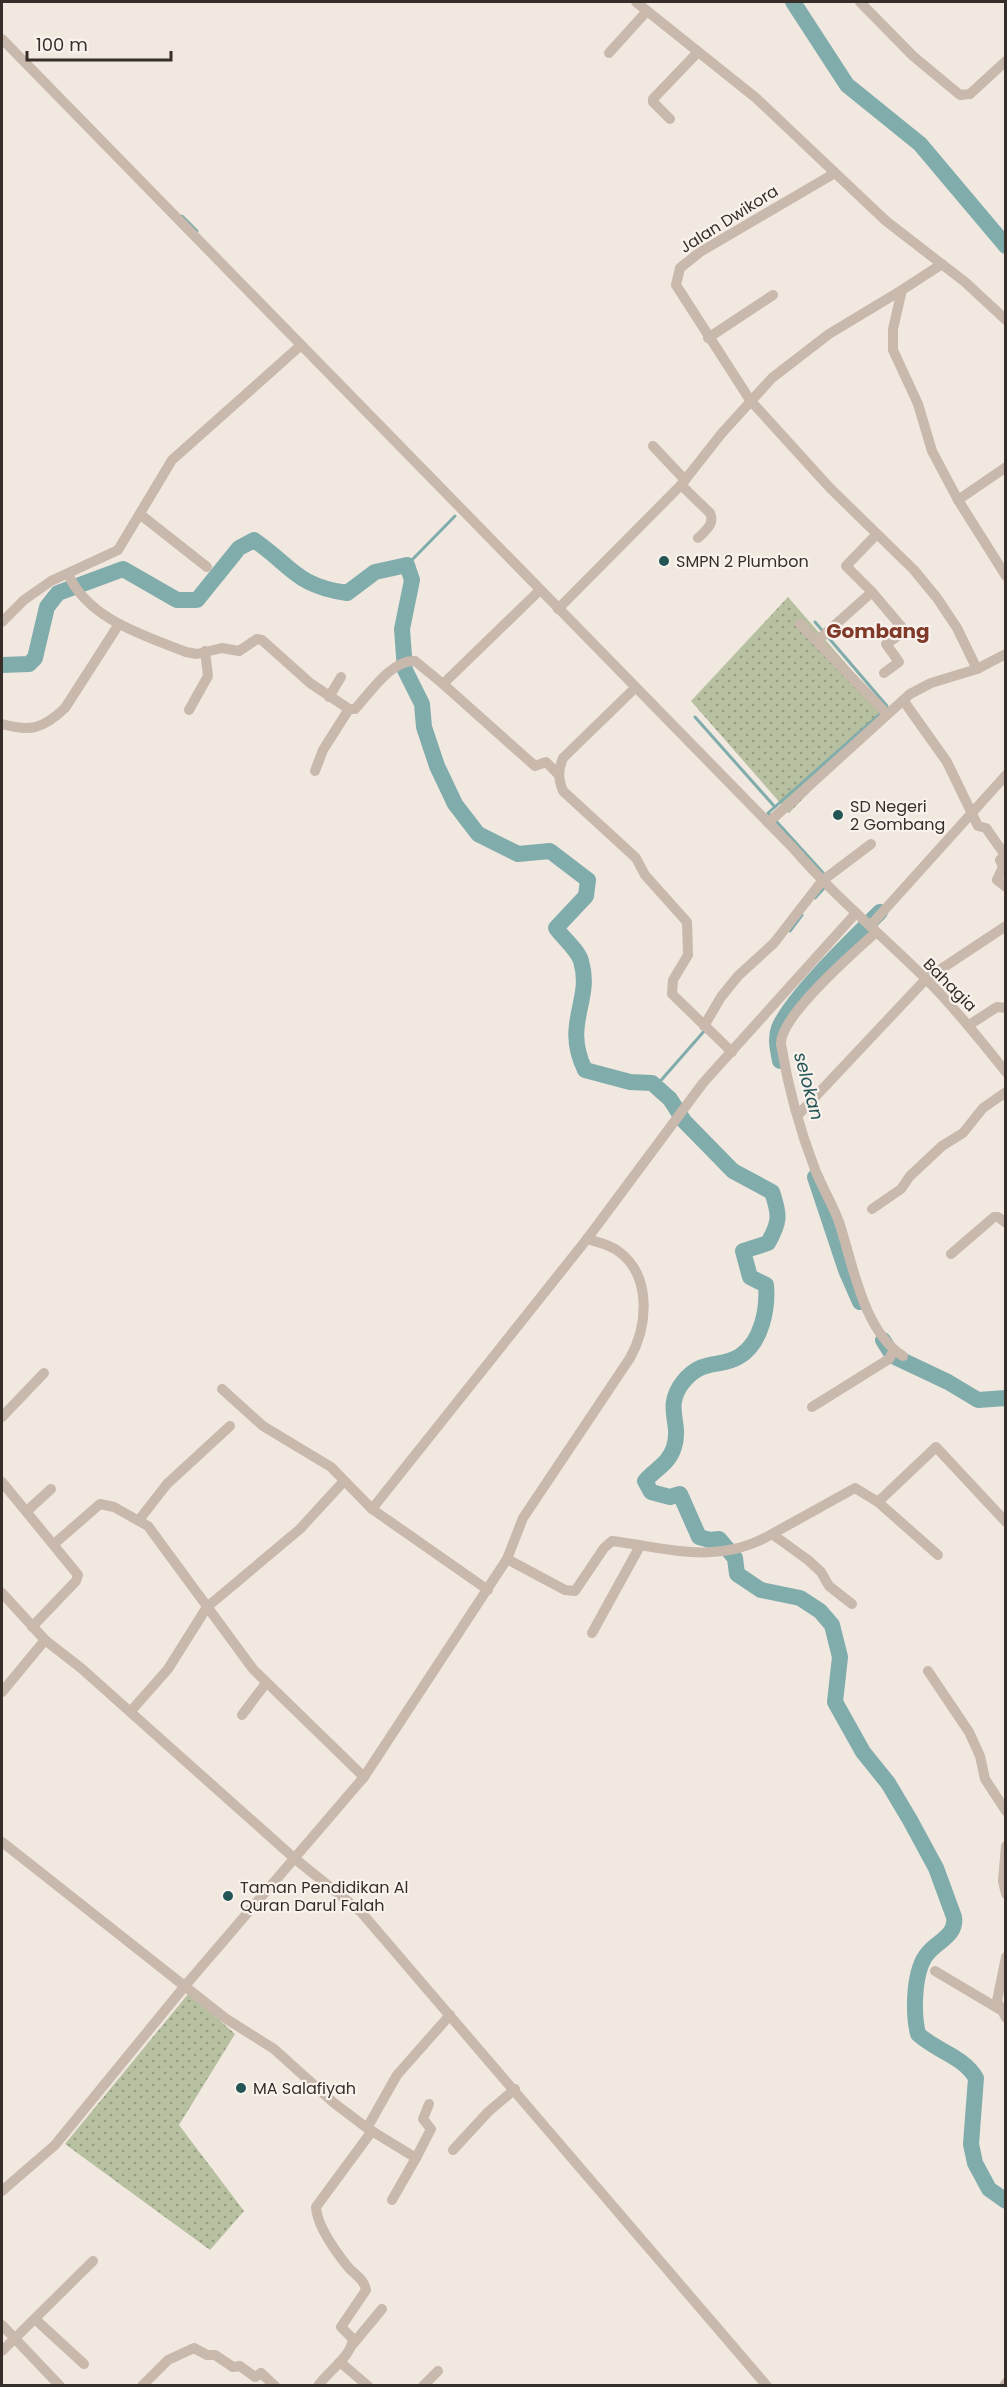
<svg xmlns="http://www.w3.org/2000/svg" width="1007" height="2387" font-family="Poppins,sans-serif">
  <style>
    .grass { fill: url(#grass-dots) }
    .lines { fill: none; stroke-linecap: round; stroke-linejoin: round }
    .stream { stroke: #80adac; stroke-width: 3 }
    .river { stroke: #80adac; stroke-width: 16 }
    .street { stroke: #c9b8ac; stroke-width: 10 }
    .poi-dot { fill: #235556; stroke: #f9f2ec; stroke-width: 2 }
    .labels { text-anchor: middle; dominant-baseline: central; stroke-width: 4.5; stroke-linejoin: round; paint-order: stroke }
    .street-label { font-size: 16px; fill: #372e2a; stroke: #f9f2ec }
    .poi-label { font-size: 16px; fill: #372e2a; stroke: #f9f2ec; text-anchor: start }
    .water-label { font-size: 18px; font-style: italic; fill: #235556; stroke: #f9f2ec }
    .quarter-label { font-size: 20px; font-weight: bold; fill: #813a29; stroke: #f9f2ec }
  </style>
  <defs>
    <pattern id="grass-dots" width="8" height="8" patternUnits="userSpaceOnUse" patternTransform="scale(1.5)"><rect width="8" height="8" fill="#b7c0a0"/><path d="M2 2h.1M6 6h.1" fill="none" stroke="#969c83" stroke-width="1.8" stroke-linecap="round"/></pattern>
  </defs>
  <rect width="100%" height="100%" fill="#f1e8e0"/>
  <g class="grass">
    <polygon points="788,597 888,712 789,813 691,701"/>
    <polygon points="189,1993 235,2034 179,2125 244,2211 210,2250 65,2144"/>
  </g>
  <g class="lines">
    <g class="stream">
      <polyline points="182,216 197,231"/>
      <polyline points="407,565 455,516"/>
      <polyline points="815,622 887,706 886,708"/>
      <polyline points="695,717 775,807"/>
      <polyline points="771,816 768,813 881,713"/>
      <polyline points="776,821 826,876"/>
      <polyline points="815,898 825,887"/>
      <polyline points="790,931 802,915"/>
      <polyline points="656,1086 706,1029"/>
    </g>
    <g class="river">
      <polyline points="793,2 847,85 920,144 1006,246"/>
      <path d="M2,665l27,-1 6,-6 12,-51 11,-14 65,-24 54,31h20l42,-52 15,-8c38,26 42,46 93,53l28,-21 32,-7 5,15 -10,49 3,41 17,34 2,23 13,39 18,38 23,30 40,20 32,-3 38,29 -2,16 -30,32c7,10 22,22 25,33 12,40 -19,62 4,109l45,12 22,1 18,16 14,22 49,50 39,21c8,23 8,30 -4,51l-25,8 7,26 16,8c2,23 -4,57 -26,71 -20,13 -37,1 -57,26 -20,26 -1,40 -9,65 -5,17 -19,22 -29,34l6,11 19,5 10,-3 19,43 11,3 9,-1 16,19 2,16 24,16 39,8 20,13 12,14 8,32 -5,45 28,50 25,31 22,37 26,48 18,49c3,18 -16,24 -26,36 -15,17 -15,60 -10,81 18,17 45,22 58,44l-5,66 4,19 14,26 17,12"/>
      <path d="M780,1061c-2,-11 -5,-22 -1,-33 13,-31 75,-90 101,-116"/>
      <polyline points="815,1177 846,1270 860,1302"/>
      <polyline points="883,1340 893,1356 948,1382 978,1400 1006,1398"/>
    </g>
    <g class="street">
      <polyline points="636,2 756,98 886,221 965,282 1006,320"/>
      <polyline points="860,2 913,56 960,95 970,94 1006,61"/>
      <path d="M2,39l791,809c41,48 90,88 135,133 28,28 53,60 78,91"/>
      <polyline points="609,53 647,11"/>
      <polyline points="670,119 653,102 653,99 698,52"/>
      <polyline points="835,173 700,252 680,268 676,285 750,400 830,488 914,570 937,598 957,628 977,669"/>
      <polyline points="942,264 902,290 893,329 893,350 918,404 932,451 958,500 1006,576"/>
      <polyline points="708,338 773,295"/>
      <polyline points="653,446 685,480"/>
      <path d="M681,485l29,28c5,11 -4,17 -12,25"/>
      <polyline points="958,500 1006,467"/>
      <polyline points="141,515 207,567"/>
      <path d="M68,574c20,45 75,61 118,78l11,2 25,-6 17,3 18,-12 5,1 48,43 39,26h6c14,-15 37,-50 60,-48l28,23 97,-94"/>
      <polyline points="872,592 905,631 886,644 899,662 884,673"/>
      <polyline points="558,609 681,485 722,433 772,378 829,334 902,290"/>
      <polyline points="2,622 24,600 51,581 118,550 172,460 300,346"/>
      <polyline points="800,624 887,714"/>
      <polyline points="817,641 872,592 846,566 876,535"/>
      <polyline points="443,684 535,766 546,762 558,774"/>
      <path d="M635,688l-72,70c-5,12 -5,21 0,33l73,67 9,17 42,47 1,33 -15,25 -1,14 60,58"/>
      <polyline points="329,697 341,677"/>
      <polyline points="903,700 947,762 978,826 986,828 1005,855 1000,860 1003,867 997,880 1006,887"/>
      <polyline points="189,710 208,676 205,651"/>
      <path d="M2,724c28,8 41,5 63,-16l54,-84"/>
      <polyline points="315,771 323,750 349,709"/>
      <polyline points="768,823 910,694 931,683 977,669 1006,654"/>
      <polyline points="870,926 1006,775"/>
      <path d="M875,933c-21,19 -95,83 -94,111 7,43 19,87 35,128 7,17 17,33 23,50 14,42 24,109 64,134"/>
      <polyline points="969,1025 997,1007 1006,1008"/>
      <polyline points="704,1026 721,997 738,976 774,943 822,881 871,844"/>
      <polyline points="798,1115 926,979 1006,926"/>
      <polyline points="872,1209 901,1189 910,1176 942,1146 963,1133 983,1108 1006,1092"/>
      <polyline points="951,1254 994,1217 998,1217 1006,1223"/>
      <polyline points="222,1389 263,1426 331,1467 372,1509 488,1590"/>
      <polyline points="812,1407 889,1359 894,1350"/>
      <polyline points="2,1417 44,1373"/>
      <polyline points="2,1482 78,1575 76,1581 32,1627"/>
      <polyline points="878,1502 936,1447 1006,1522"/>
      <polyline points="372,1509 587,1239 703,1083 856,913"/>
      <polyline points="27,1511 51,1489"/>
      <polyline points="139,1520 167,1484 230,1426"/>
      <polyline points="772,1534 855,1488 878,1502 938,1555"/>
      <polyline points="54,1544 100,1504 114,1507 148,1526 253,1669 364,1777"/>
      <path d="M507,1559l58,31 10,1 29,-43 8,-7c57,7 106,25 160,-7l36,26 13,12 8,14 23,18"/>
      <polyline points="2,1593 45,1640 81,1668 294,1858 361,1912 767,2386"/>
      <polyline points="592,1633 640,1546"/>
      <polyline points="928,1671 969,1732 980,1756 985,1779 1006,1811"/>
      <polyline points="2,1692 45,1640"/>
      <polyline points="131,1711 168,1669 207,1607 300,1529 344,1481"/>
      <polyline points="242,1715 266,1683"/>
      <polyline points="2,1842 225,2018 274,2049 334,2103 367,2128 416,2158 431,2129 423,2119 429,2104"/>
      <polyline points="1006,1846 1003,1881 1006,1894"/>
      <polyline points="1006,1957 997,2001 1006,2018"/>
      <polyline points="935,1971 999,2009"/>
      <polyline points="367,2128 397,2075 450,2015"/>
      <polyline points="453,2150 488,2112 515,2089"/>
      <path d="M2,2191l53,-46 129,-158 180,-210 143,-218 16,-41 107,-160c18,-32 22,-83 -12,-107 -9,-7 -21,-9 -31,-12"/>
      <polyline points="392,2200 416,2158"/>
      <polyline points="35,2319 84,2364"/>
      <polyline points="2,2325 60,2386"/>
      <polyline points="353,2344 382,2309"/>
      <polyline points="2,2351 93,2261"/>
      <polyline points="340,2362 368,2386"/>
      <polyline points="142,2386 168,2360 194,2348 207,2355 215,2355 233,2367 240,2366 255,2377 261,2373 275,2386"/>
      <path d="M318,2386c10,-15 33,-29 35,-47l-12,-12 25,-37c-2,-11 -11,-15 -18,-23 -12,-15 -31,-40 -32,-60l56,-76"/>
      <polyline points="423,2386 438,2371"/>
      <polyline points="1004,2386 1006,2383"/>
    </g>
  </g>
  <g class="poi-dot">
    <circle cx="664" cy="561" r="6"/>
    <circle cx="838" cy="815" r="6"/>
    <circle cx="228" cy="1896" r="6"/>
    <circle cx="241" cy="2088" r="6"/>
  </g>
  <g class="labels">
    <g class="street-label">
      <text transform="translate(729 219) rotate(-32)">Jalan Dwikora</text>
      <text transform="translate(950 985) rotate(45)">Bahagia</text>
    </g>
    <g class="poi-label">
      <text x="676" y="561">SMPN 2 Plumbon</text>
      <text x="850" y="806">SD Negeri<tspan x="850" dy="18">2 Gombang</tspan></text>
      <text x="240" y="1887">Taman Pendidikan Al<tspan x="240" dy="18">Quran Darul Falah</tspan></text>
      <text x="253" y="2088">MA Salafiyah</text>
    </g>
    <g class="water-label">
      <text transform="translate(809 1086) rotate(75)">selokan</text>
    </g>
    <g class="quarter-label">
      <text x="878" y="631">Gombang</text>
    </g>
  </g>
  <rect width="1007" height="2387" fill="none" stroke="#372e2a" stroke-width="6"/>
  <path d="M27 51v9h144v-9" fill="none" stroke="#372e2a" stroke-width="3"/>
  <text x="36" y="51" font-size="18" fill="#372e2a" stroke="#f9f2ec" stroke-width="4.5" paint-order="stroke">100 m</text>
</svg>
